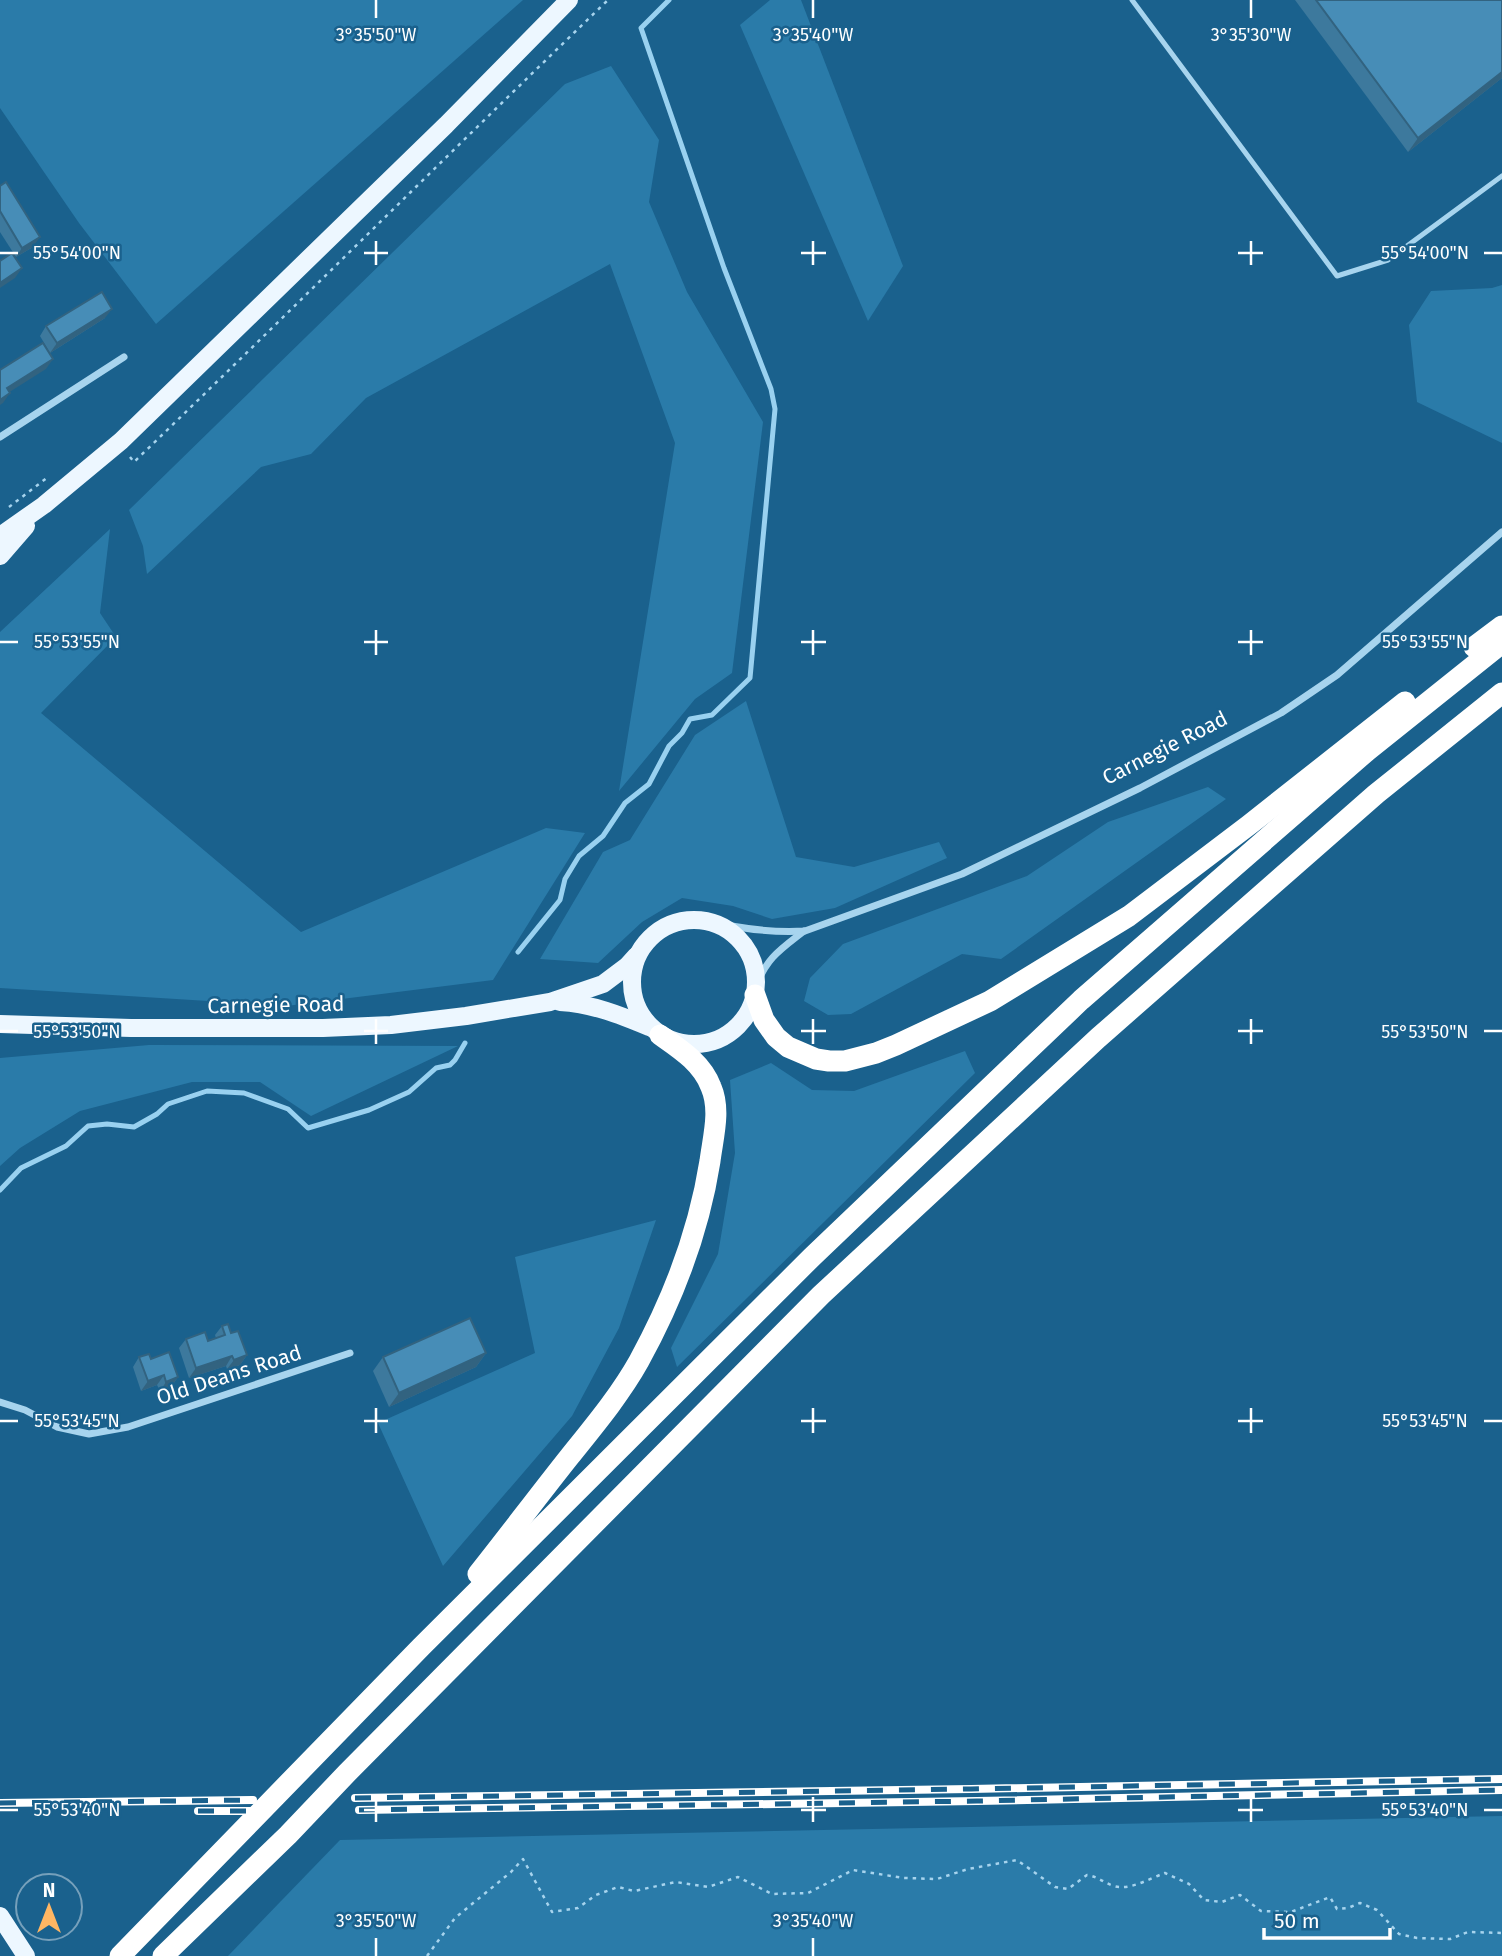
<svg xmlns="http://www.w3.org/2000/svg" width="1502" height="1956" font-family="'Fira Sans',sans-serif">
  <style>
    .green { fill: #2a7ba9 }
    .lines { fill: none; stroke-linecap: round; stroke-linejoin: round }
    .stream { stroke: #99d1f0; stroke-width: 5 }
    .path { stroke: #a7d4ee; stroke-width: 2.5; stroke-dasharray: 3.5 5; stroke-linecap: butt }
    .service { stroke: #a7d4ee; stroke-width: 5 }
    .minor { stroke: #a7d4ee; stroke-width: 7 }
    .primary { stroke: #edf7ff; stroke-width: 18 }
    .motorway { stroke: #fff; stroke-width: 21 }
    .rail-casing { stroke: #fff; stroke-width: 8 }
    .rail { stroke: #1a618d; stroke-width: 5; stroke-dasharray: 16; stroke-linecap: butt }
    .wall { fill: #3d799d }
    .shaded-wall { fill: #326380 }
    .building { fill: #478db7; stroke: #326380; stroke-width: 2 }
    .ticks { fill: none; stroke: #fff; stroke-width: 2.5 }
    .labels { text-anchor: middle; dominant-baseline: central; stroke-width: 5; stroke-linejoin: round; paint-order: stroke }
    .street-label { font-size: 21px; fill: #fff; stroke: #1a618d }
    .ticks-label { font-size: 18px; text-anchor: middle; fill: #fff; stroke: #1a618d; stroke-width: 5; stroke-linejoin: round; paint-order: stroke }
  </style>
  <rect width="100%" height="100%" fill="#1a618d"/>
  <g class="green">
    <polygon points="0,0 523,0 156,324 79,223 0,108"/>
    <polygon points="770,0 801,0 903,266 868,321 740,25"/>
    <polygon points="611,66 659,140 649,202 687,292 763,422 732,673 695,699 619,791 675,443 610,264 366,398 311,454 261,467 147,574 143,546 129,510 565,84"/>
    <polygon points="1502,285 1502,443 1417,402 1409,325 1431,291 1492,288"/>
    <polygon points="110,529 100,613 116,637 41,713 301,932 546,828 585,833 493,980 286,1006 0,988 0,632"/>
    <polygon points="746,701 796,857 854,867 939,842 947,858 835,908 772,919 733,906 682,898 642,922 598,963 540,959 603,852 630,840 695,735"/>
    <polygon points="1208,787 1226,799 1001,959 962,954 851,1014 828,1015 804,1001 810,978 843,944 1027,876 1108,822"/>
    <polygon points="149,1045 458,1046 311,1116 260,1082 192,1082 80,1111 20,1148 0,1166 0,1058"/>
    <polygon points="965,1051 975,1073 677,1367 671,1348 718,1254 735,1153 730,1080 771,1063 812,1090 854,1091"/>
    <polygon points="656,1220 619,1328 572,1416 443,1566 378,1423 535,1353 515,1257"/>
    <polygon points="1502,1816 1502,1956 228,1956 340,1840"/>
  </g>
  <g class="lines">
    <g class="stream">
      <polyline points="518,952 560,900 565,879 579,856 603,836 625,803 649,784 669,746 682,733 690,719 712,715 750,678 775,409 771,389 724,268 641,28 669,0"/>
      <polyline points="0,1190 21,1168 66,1146 88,1126 107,1124 134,1127 157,1114 168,1104 207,1091 244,1093 288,1109 308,1128 369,1110 409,1092 436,1068 450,1065 455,1060 465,1043"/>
    </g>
    <g class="path">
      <path d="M130,457l4,5c159,-153 315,-309 474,-462"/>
      <polyline points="9,507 48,477"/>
      <path d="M427,1956l28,-38 56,-46 12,-13 29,53 26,-4 18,-13 22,-8 16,4 42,-9 32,5 30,-10 34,17 36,-1 45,-23 51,8 33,1 31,-10 49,-9 38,27 13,2 19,-14c12,2 17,8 27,11 16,5 36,-8 51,-13l24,11 15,16 18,2 18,-7 21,16 30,1 39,-15 7,12 11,-1 12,-5 17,7 22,24 18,4 33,1 18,-7 34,1"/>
    </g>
    <polyline class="service" points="1132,0 1337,276 1388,260 1502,176"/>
    <g class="minor">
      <polyline points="0,437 124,357"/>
      <path d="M708,921c33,8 63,12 97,10l157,-57 178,-86 141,-75 56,-38 165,-143"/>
      <path d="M756,987c10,-29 25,-38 48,-56"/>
      <polyline points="0,1402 25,1410 57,1427 89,1434 128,1427 350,1353"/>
    </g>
    <g class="primary">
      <polyline points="0,536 44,505 121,441 446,125 569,0"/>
      <polyline points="0,556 26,526"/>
      <circle cx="694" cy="982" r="62"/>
      <path d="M560,1002c33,2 60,13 89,25"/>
      <polyline points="0,1024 131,1028 323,1028 391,1025 466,1016 550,1002 603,984 627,966 636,956"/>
      <polyline points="0,1916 26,1956"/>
    </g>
    <g class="motorway">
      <polyline points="1474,647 1502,626"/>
      <polyline points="755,995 764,1020 776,1037 788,1047 816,1059 829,1061 845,1061 876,1053 896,1045 990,1001 1129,916 1249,825 1405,702"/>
      <path d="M478,1574c31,-39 61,-79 92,-118 24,-30 50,-61 69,-95 34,-62 60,-130 71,-200 3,-24 11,-51 1,-74 -9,-24 -31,-38 -51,-52"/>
      <polyline points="120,1956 421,1647 812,1257 1081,1000 1367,751 1502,643"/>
      <polyline points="163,1956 288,1835 347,1773 821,1295 1098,1038 1376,794 1502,693"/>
    </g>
    <g class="rail-casing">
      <g id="rail">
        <polyline points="355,1798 971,1789 1502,1779"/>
        <polyline points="0,1803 253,1800"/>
        <polyline points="359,1810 977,1801 1502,1790"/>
        <polyline points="198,1811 251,1811"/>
      </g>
    </g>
    <use href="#rail" class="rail"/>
  </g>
  <g class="wall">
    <polygon points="1295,0 1502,0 1502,78 1408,152"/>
    <polygon points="0,186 33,247 16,257 0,232"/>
    <polygon points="105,318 50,353 40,336 46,326"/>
    <polygon points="222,1326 231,1333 247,1355 240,1365 227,1369 226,1366 189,1378 179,1348 186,1339 208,1341 216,1338 215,1335"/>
    <polygon points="486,1353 476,1367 389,1407 373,1371 383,1357"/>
    <polygon points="139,1357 151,1359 178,1377 171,1387 160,1391 157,1385 141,1391 133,1367"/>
  </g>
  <g class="shaded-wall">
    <polygon points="1502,72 1502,78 1408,152 1418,138"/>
    <polygon points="40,237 33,247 16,257 22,248"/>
    <polygon points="22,268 15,278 0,288 0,283"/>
    <polygon points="112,309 105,318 50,353 57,343"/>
    <polygon points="53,359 46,369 0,398 7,388"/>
    <polygon points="10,393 3,403 0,405 0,400"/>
    <polygon points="486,1353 476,1367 389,1407 399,1393"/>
    <polygon points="247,1355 240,1365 227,1369 234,1360"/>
    <polygon points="232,1356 226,1366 189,1378 196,1368"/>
    <polygon points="164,1375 157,1385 141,1391 148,1381"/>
    <polygon points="178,1377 171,1387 160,1391 166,1382"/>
  </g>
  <g class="building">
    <polygon points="1316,0 1502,0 1502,72 1418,138"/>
    <polygon points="6,182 40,237 22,248 0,211 0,186"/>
    <polygon points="12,253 22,268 0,283 0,261"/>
    <polygon points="102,292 112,309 57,343 46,326"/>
    <polygon points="43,343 53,359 7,388 10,393 0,400 0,370"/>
    <polygon points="470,1318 486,1353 399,1393 383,1357"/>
    <polygon points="228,1324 231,1333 238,1331 247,1355 234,1360 232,1356 196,1368 186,1339 205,1332 208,1341 225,1335 222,1326"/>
    <polygon points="169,1352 178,1377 166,1382 164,1375 148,1381 139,1357 149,1354 151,1359"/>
  </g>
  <path class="ticks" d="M376,0v18M813,0v18M1251,0v18M376,241v24M813,241v24M1251,241v24M0,253h18M364,253h24M801,253h25M1238,253h25M1484,253h18M376,630v25M813,630v25M1251,630v25M0,642h18M364,642h24M801,642h25M1238,642h25M1484,642h18M376,1019v25M813,1019v25M1251,1019v25M0,1031h18M364,1031h24M801,1031h25M1238,1031h25M1484,1031h18M376,1408v25M813,1408v25M1251,1408v25M0,1421h18M364,1421h24M801,1421h25M1238,1421h25M1484,1421h18M376,1797v25M813,1797v25M1251,1797v25M0,1810h18M364,1810h24M801,1810h25M1238,1810h25M1484,1810h18M376,1938v18M813,1938v18"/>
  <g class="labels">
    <g class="street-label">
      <text transform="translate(1165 748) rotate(-27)">Carnegie Road</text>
      <text transform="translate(276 1005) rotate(-1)">Carnegie Road</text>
      <text transform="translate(229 1375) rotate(-18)">Old Deans Road</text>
    </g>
  </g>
  <g class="ticks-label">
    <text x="376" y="41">3°35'50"W</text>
    <text x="813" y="41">3°35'40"W</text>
    <text x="1251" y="41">3°35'30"W</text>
    <text x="77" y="259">55°54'00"N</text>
    <text x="1425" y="259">55°54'00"N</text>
    <text x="77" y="648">55°53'55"N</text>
    <text x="1425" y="648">55°53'55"N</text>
    <text x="77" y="1038">55°53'50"N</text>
    <text x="1425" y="1038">55°53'50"N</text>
    <text x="77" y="1427">55°53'45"N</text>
    <text x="1425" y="1427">55°53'45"N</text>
    <text x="77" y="1816">55°53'40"N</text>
    <text x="1425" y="1816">55°53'40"N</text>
    <text x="376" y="1927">3°35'50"W</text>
    <text x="813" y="1927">3°35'40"W</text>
  </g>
  <g transform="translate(49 1907)"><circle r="33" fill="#1a618d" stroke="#76a0bb" stroke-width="2"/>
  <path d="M0-5L12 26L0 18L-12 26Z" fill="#ffb663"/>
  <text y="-10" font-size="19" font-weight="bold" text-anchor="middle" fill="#ffffff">N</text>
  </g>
  <path d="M1264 1928v10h126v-10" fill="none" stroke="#ffffff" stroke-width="3.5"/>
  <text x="1274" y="1928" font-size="21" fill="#ffffff" stroke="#1a618d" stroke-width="5" paint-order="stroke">50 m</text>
</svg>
